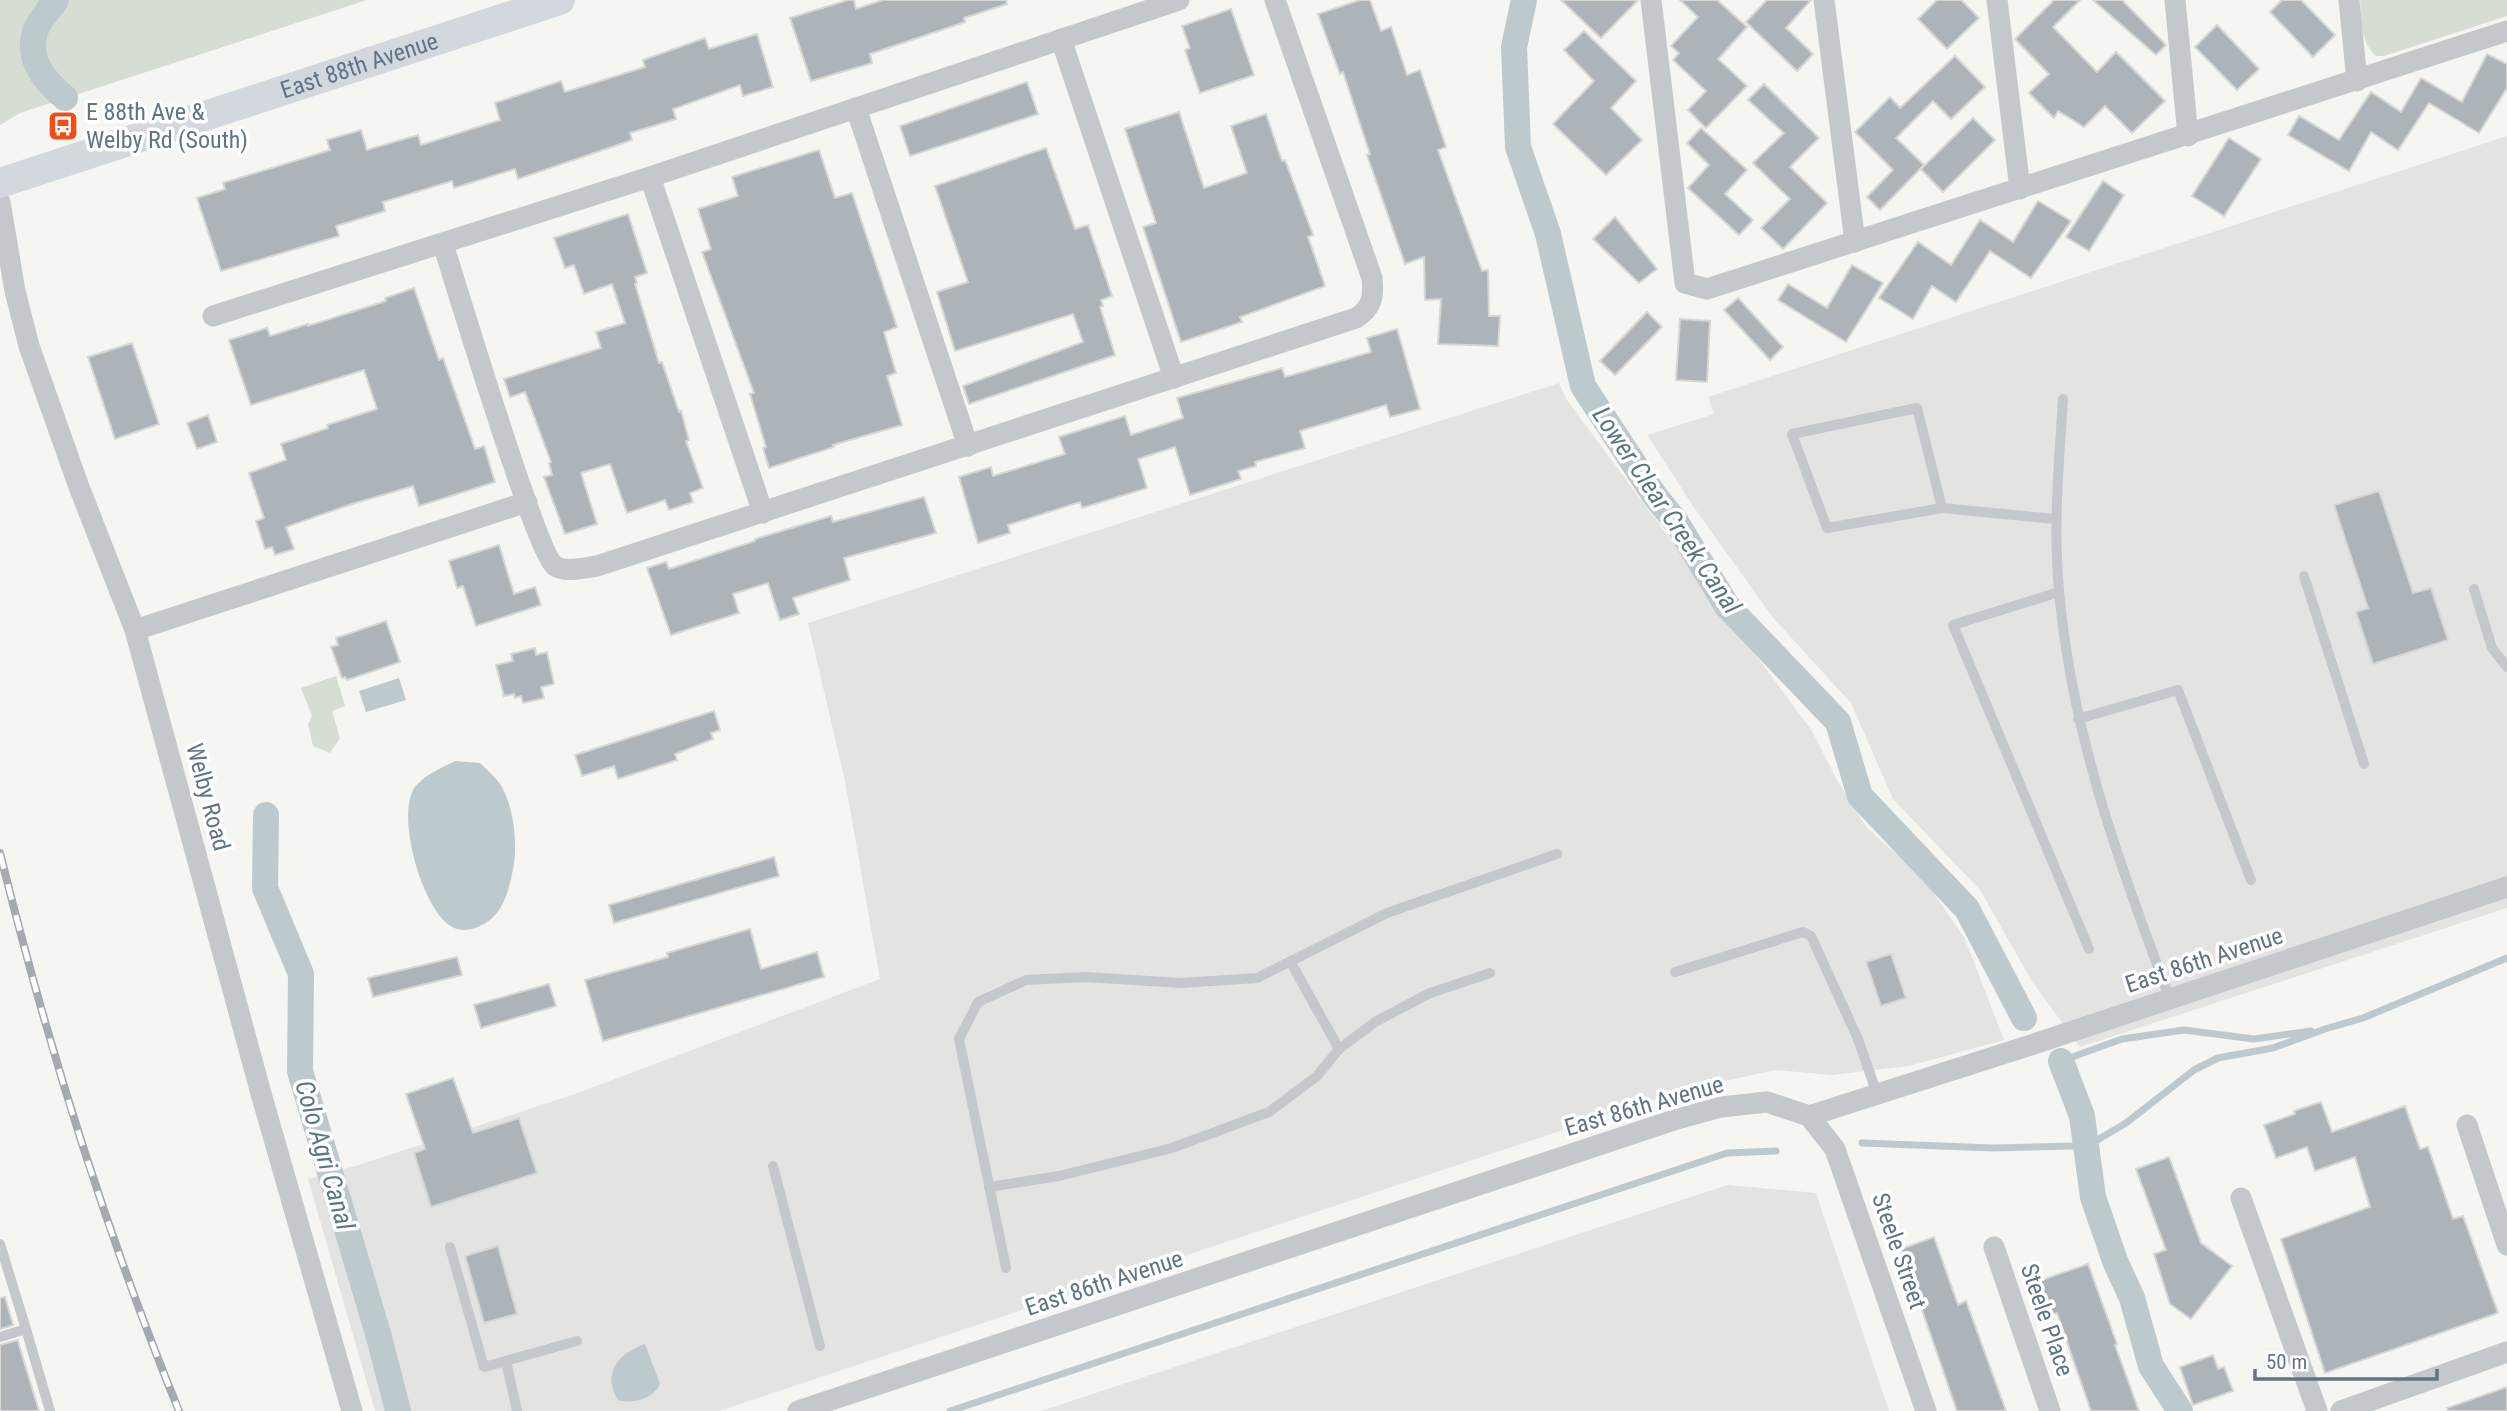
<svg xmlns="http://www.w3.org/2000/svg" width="2507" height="1411" font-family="'Roboto Condensed',sans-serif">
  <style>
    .built { fill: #e3e4e2 }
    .green { fill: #d6ddd2 }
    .water { fill: #bec9ce }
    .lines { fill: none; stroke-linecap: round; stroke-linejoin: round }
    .stream { stroke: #bec9ce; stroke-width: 7 }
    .canal { stroke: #bec9ce; stroke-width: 26 }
    .building { fill: #acb4ba; stroke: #d6d6d4; stroke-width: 2 }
    .service { stroke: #c4c8cb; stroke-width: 10 }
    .minor { stroke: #c4c8cb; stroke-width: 21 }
    .secondary { stroke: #d2d8dd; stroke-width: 30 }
    .rail-casing { stroke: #a4aab0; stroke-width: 8 }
    .rail { stroke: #fff; stroke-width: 5; stroke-dasharray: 16; stroke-linecap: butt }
    .labels { text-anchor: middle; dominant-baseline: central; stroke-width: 7; stroke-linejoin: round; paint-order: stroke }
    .street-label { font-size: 24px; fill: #617485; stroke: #fff }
    .poi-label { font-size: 24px; fill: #617485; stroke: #fff; text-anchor: start }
    .water-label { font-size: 26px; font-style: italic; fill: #5d7782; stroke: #fff }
  </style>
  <rect width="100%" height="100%" fill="#f5f5f1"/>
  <g class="built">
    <polygon points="2507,136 2507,908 2080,1047 2033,983 1980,890 1893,799 1851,703 1774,619 1693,506 1647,435 1714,414 1708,397"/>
    <polygon points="1559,383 1567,400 1812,731 1838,782 1867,828 1924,879 1965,939 2004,1040 1909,1066 1832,1075 1774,1070 1680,1091 719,1411 375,1411 308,1179 359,1165 578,1093 880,979 845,781 808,623"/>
    <polygon points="1727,1185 1816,1193 1889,1411 1041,1411"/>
  </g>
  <g class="green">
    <polygon points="0,0 367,0 20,113 0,125"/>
    <path d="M2360,0h147v16l-123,40h-8c-16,-14 -14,-36 -16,-56z"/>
    <polygon points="336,676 345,706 332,711 340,738 330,753 313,746 308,724 312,716 301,688"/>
  </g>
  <g class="water">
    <polygon points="399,678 406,700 366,712 359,691"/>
    <path d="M455,761l25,2c8,8 20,18 24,28 10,21 13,52 10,73 -3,15 -6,33 -15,46 -10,15 -34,27 -50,15 -27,-19 -54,-110 -34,-138 9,-12 27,-19 40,-26z"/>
    <path d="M645,1344l15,40c-6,14 -28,21 -42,16 -17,-27 1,-47 27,-56z"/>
  </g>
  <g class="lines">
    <g class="stream">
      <polyline points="2061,1061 2122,1039 2184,1030 2254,1039 2311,1031"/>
      <polyline points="1862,1143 1993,1148 2073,1146 2099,1139 2126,1123 2194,1070 2218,1058 2273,1048 2325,1029 2363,1018 2507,958"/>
      <polyline points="950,1411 1727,1153 1776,1151"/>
    </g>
    <g class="canal">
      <path d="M56,0c-6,9 -18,21 -21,32 -9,28 11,50 30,66"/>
      <polyline points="1524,0 1514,47 1518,147 1548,234 1583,386 1655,496 1676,522 1727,606 1838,722 1860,796 1967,909 2024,1018"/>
      <polyline points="266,815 265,888 301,974 300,1071 379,1337 398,1411"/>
      <polyline points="2061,1061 2082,1116 2093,1197 2115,1261 2132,1298 2151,1366 2180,1411"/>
    </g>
  </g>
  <g class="building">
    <polygon points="848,0 854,0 856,9 883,0 1006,0 1007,4 964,18 965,22 870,54 872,63 811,81 790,18"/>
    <polygon points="1360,0 1370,0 1381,31 1391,27 1407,75 1420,70 1446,147 1438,150 1482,271 1488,270 1489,316 1500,316 1498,346 1438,344 1441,299 1425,300 1424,257 1405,264 1367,155 1370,154 1343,72 1340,74 1318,14"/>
    <polygon points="1561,0 1638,0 1601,38"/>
    <polygon points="1680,0 1717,0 1747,27 1718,59 1747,86 1706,128 1688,110 1706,91 1673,60 1679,53 1671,46 1698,17"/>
    <polygon points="1767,0 1811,0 1786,28 1813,54 1797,71 1746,22"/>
    <polygon points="1937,0 1961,0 1979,18 1947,49 1918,19"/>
    <polygon points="2054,0 2080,0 2053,27 2097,72 2116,52 2165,101 2132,133 2105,106 2084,127 2058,111 2054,118 2029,93 2049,74 2015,39"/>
    <polygon points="2093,0 2122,0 2166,45 2156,55"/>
    <polygon points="2282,0 2301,0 2335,35 2313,57 2270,12"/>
    <polygon points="1231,9 1254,75 1200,93 1185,50 1190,48 1182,26"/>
    <polygon points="2217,25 2259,69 2237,90 2195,47"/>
    <polygon points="1584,31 1636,81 1611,108 1642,140 1606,175 1553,124 1594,81 1564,50"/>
    <polygon points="757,34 773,87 743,96 740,85 673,109 676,119 630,133 632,140 518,179 515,169 454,188 452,181 383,202 385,211 336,226 339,236 221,271 197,198 225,189 223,183 330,150 327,140 361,130 367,150 418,135 421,145 500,120 495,103 561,81 565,92 645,67 643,60 705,38 709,49"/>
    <polygon points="2487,54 2507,64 2507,88 2479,133 2429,103 2398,150 2371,132 2349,171 2288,135 2299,116 2339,140 2371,92 2401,112 2421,78 2462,102"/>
    <polygon points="1955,56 1985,87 1951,119 1933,101 1896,138 1924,165 1880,210 1867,197 1893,170 1855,132 1890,97 1900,108"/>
    <polygon points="1027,82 1038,114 910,156 900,126"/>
    <polygon points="1764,84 1819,138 1790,167 1827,203 1783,249 1761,228 1790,199 1753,163 1784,133 1748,100"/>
    <polygon points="1179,112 1204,188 1247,173 1231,126 1266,114 1282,161 1285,160 1313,235 1308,237 1325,286 1240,317 1242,322 1181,342 1143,227 1156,223 1125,129"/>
    <polygon points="1973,118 1995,140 1943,192 1921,169"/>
    <polygon points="1701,128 1747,170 1725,194 1753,220 1739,235 1688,188 1709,165 1687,143"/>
    <polygon points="2229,138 2261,159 2224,216 2192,196"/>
    <polygon points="1046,148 1075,229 1088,225 1112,296 1101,300 1103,306 1100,307 1115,355 969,404 963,386 1083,342 1073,314 955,351 937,292 968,282 935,186"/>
    <polygon points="819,150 835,198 852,193 897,327 884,332 896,373 887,376 902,425 833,445 834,447 769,468 763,448 766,447 750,394 754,393 702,252 711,249 698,209 738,196 732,177"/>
    <polygon points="2103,181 2124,195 2089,251 2066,237"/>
    <polygon points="2038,201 2071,221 2031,278 1990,251 1956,302 1932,286 1913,319 1879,298 1918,242 1951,265 1980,220 2013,242"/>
    <polygon points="628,214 647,273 635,277 637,283 635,284 659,363 662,362 679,412 681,411 689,440 686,441 703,488 690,493 693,502 669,510 665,500 627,513 610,464 581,473 597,524 565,534 544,477 552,475 549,463 551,462 525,392 510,397 504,379 601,348 596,332 625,323 612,284 584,294 574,265 565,268 554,238"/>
    <polygon points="1615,217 1657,269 1639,283 1593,239"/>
    <polygon points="1852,265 1883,283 1846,342 1778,300 1788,284 1827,308"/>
    <polygon points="414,288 439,360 443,358 475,449 484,446 495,482 419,506 413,486 352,504 286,527 294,549 275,555 272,547 265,549 256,521 264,518 249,473 286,460 281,444 328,428 327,425 377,409 364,370 251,405 229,340 267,328 270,336 308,324 308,326 386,301 385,298"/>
    <polygon points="1738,298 1783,347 1770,360 1724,310"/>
    <polygon points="1647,312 1662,327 1615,375 1600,361"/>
    <polygon points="1680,319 1710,321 1707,382 1676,380"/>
    <polygon points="1397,329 1420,409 1390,417 1386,405 1300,431 1305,448 1255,462 1256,466 1238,471 1241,479 1190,495 1175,447 1138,459 1147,488 1082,508 1080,502 1008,525 1010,533 978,543 959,477 991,467 993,476 1065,454 1059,437 1125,416 1131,435 1183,418 1177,398 1282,368 1285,377 1371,352 1367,338"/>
    <polygon points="132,343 159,424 115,439 88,357"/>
    <polygon points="208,415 217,442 197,449 187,423"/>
    <polygon points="2379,491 2413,593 2431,588 2448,640 2373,664 2356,612 2368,608 2334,505"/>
    <polygon points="924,497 936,533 844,558 850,580 793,598 799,614 780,620 768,583 733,594 739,613 671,635 647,568 666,562 669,569 755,541 755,539 831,516 833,522"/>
    <polygon points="499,545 514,594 535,587 541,605 476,626 463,586 457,588 449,561"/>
    <polygon points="386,621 400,662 347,680 345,677 342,678 331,647 338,645 336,638"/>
    <polygon points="535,648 536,655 547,652 554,684 541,687 544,698 523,703 521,696 515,698 514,694 504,696 496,665 513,661 511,654"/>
    <polygon points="714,711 720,730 711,733 713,739 675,754 677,760 618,779 614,766 582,776 575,755"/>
    <polygon points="774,857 779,876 614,923 609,905"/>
    <polygon points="750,929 761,969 817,952 824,977 603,1041 585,980 668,957 667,953"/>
    <polygon points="1891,954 1906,998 1881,1006 1866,962"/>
    <polygon points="457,957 462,975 373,997 368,978"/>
    <polygon points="549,984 556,1006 481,1028 474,1005"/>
    <polygon points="453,1078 473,1133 519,1118 537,1173 431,1207 414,1153 425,1149 406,1094"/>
    <polygon points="2321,1102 2332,1132 2405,1106 2420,1149 2428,1147 2453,1219 2463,1216 2498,1313 2325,1373 2281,1239 2370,1207 2355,1157 2315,1171 2307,1147 2276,1158 2264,1125 2295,1114 2294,1111"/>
    <polygon points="2169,1157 2201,1243 2232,1266 2191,1319 2170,1304 2154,1254 2166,1250 2136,1169"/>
    <polygon points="1934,1237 1958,1305 1966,1301 2006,1411 1957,1411 1901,1249"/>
    <polygon points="498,1246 517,1314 484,1323 465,1256"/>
    <polygon points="2088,1264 2117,1344 2115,1345 2139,1411 2091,1411 2057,1313 2047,1316 2036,1282"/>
    <polygon points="5,1297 13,1325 0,1329 0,1298"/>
    <polygon points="18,1340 19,1345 39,1411 0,1411 0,1345"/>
    <polygon points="2213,1355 2218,1369 2224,1367 2233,1391 2193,1405 2180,1367"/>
    <polygon points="2507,1387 2507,1411 2448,1411 2447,1408"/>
  </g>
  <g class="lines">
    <g class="service">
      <path d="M2063,399c-4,64 -10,127 -4,191 12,142 61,277 111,409"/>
      <polyline points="1942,508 1917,408 1792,434 1827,528 1942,508 2055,519"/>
      <polyline points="2304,576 2364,764"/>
      <polyline points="2474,589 2492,648 2507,667"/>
      <polyline points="2059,592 1953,625 2089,949"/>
      <polyline points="2078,719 2178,690 2251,880"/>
      <polyline points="1290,961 1339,1049"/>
      <polyline points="1675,972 1803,932 1811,936 1858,1039 1877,1094"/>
      <polyline points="773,1166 820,1346"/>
      <polyline points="989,1187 1059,1176 1172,1148 1269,1112 1317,1076 1339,1049 1375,1022 1430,993 1490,973"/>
      <polyline points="0,1244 26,1329"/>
      <polyline points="450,1247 484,1367 577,1341"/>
      <polyline points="1006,1268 959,1039 978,1002 1026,980 1086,977 1181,983 1257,978 1387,913 1557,854"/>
      <polyline points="0,1337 26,1329 50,1411"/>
      <polyline points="506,1361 517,1411"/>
    </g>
    <g class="minor">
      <polyline points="1651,0 1685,283 1707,289 2507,31"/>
      <polyline points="1824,0 1855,242"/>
      <polyline points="1997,0 2020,189"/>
      <polyline points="2175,0 2188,136"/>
      <polyline points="2349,0 2357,81"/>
      <polyline points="1061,39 1174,378"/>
      <polyline points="856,108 968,446"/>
      <polyline points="650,177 763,513"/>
      <polyline points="0,202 15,291 29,346 79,487 135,630 262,1097 352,1411"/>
      <path d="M443,244c13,41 94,310 112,322 11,7 29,2 42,0l759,-248c16,-10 18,-21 16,-40l-97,-278"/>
      <polyline points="213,316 650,177 1179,0"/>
      <polyline points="135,630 527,502"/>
      <polyline points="1809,1116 1835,1149 1926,1411"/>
      <polyline points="2467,1125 2507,1245"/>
      <polyline points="2241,1198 2317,1411"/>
      <polyline points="1994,1247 2050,1411"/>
      <polyline points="798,1411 1674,1120 1721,1107 1767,1102 1809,1116 2034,1044 2507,887"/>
      <polyline points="2341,1411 2507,1352"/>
    </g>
    <path class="secondary" id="s1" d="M0,183l560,-183"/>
    <g class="rail-casing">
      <path id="rail" d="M0,853c47,190 105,377 179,558"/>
    </g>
    <use href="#rail" class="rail"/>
  </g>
  <defs>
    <g id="bus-square" transform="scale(1.575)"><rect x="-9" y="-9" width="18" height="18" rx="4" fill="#f34c14" stroke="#fff"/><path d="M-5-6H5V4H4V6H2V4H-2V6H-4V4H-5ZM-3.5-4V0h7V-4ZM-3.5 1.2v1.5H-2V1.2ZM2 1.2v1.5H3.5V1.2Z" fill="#fff"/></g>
  </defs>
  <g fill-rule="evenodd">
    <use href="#bus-square" x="63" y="126"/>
  </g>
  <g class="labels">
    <g class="street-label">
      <text stroke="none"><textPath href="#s1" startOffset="378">East 88th Avenue</textPath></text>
      <text transform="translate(208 797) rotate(75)">Welby Road</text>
      <text transform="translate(2204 960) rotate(-18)">East 86th Avenue</text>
      <text transform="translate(1644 1106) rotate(-16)">East 86th Avenue</text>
      <text transform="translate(1899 1251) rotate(71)">Steele Street</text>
      <text transform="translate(1104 1283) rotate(-18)">East 86th Avenue</text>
      <text transform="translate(2047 1320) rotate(71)">Steele Place</text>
    </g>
    <g class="poi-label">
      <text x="86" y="112">E 88th Ave &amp;<tspan x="86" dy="28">Welby Rd (South)</tspan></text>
    </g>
    <g class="water-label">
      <text transform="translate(1667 510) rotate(56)">Lower Clear Creek Canal</text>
      <text transform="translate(325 1155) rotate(74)">Colo Agri Canal</text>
    </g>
  </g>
  <path d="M2255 1369v10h182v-10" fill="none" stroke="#617485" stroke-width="3.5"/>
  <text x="2266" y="1369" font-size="21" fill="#617485" stroke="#ffffff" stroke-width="5" paint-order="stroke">50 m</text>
</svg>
